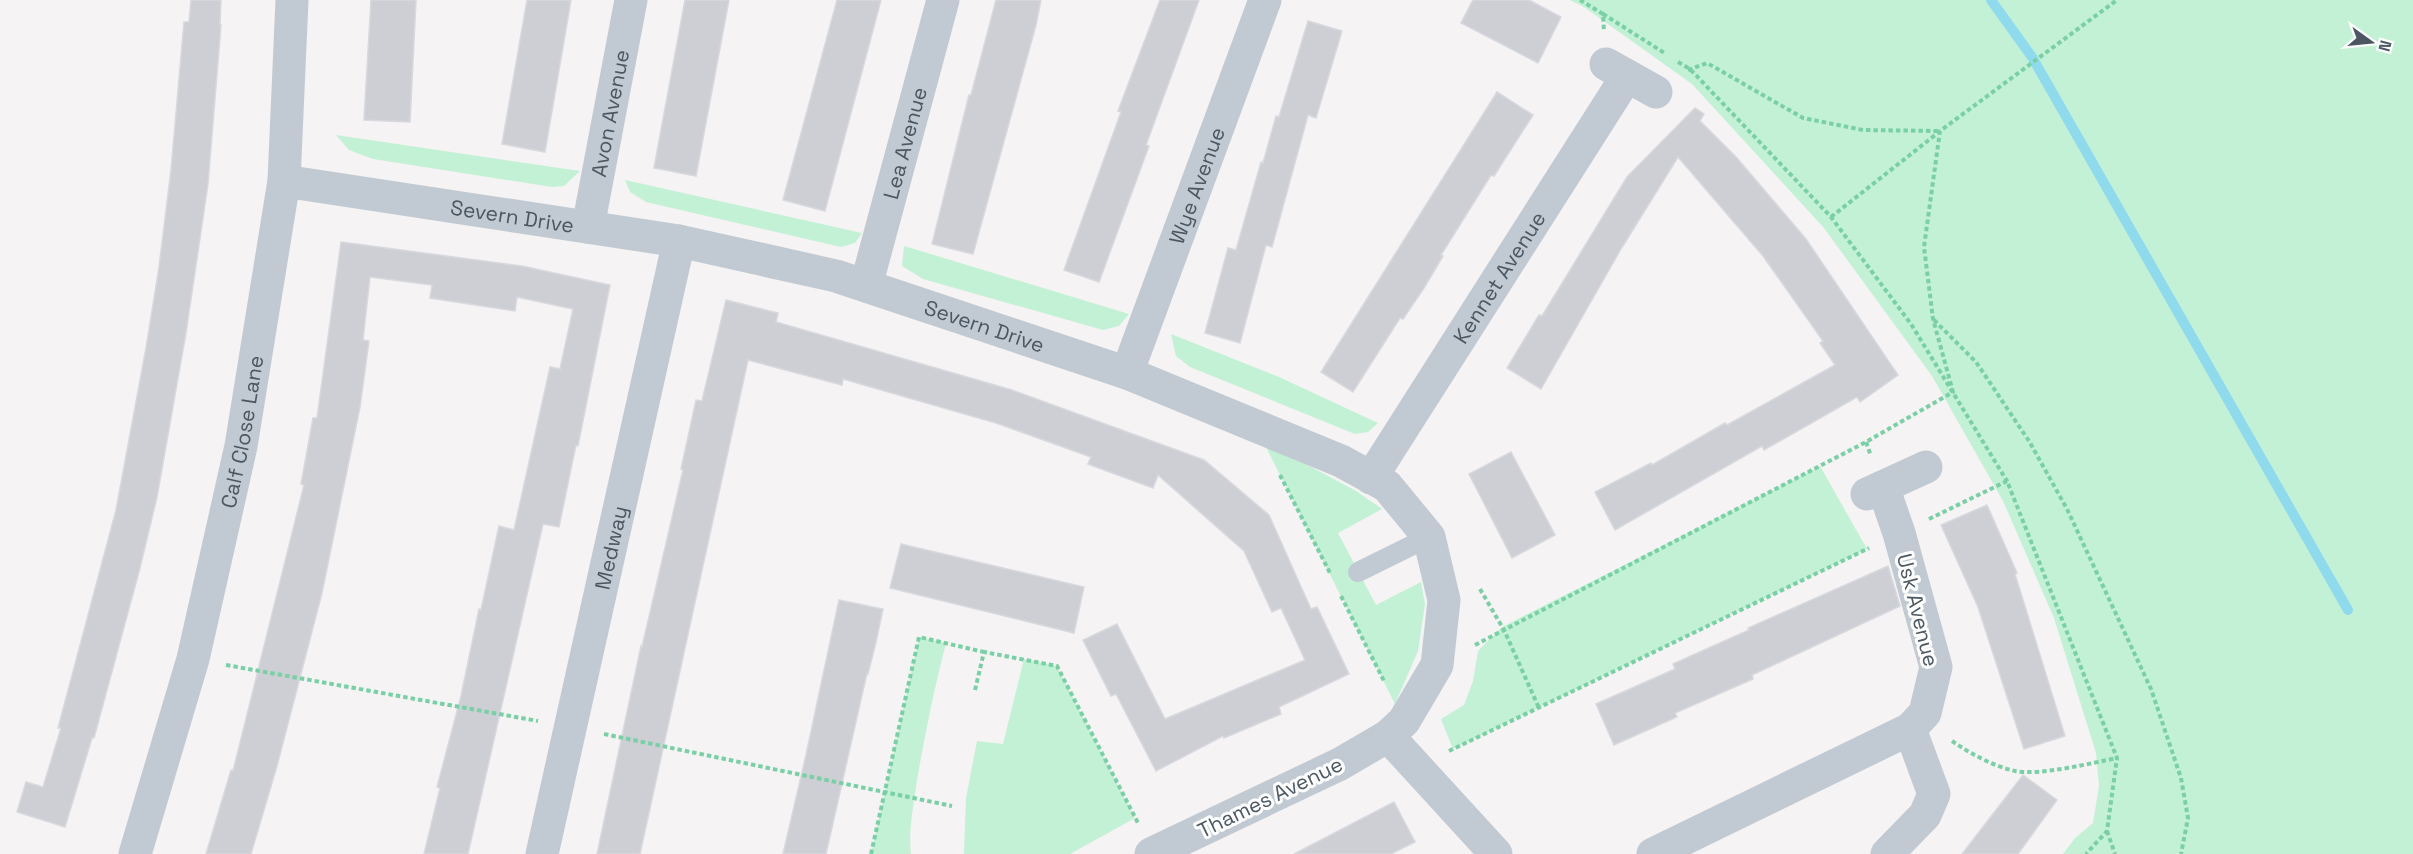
<svg xmlns="http://www.w3.org/2000/svg" width="2413" height="854" font-family="'Space Grotesk',sans-serif">
  <style>
    .green { fill: #c3f1d5 }
    .lines { fill: none; stroke-linecap: round; stroke-linejoin: round }
    .stream { stroke: #90daee; stroke-width: 10 }
    .building { fill: #cdcfd5; stroke: #d7d9de; stroke-width: 1.5 }
    .path { stroke: #7ad0a6; stroke-width: 4; stroke-dasharray: 4.5 3; stroke-linecap: butt }
    .service { stroke: #c1cad2; stroke-width: 20 }
    .minor { stroke: #c1cad2; stroke-width: 33 }
    .tertiary { stroke: #c1cad2; stroke-width: 33 }
    .labels { text-anchor: middle; dominant-baseline: central; stroke-width: 6; stroke-linejoin: round; paint-order: stroke }
    .street-label { font-size: 21px; fill: #4a5661; stroke: #fff }
  </style>
  <rect width="100%" height="100%" fill="#f5f3f3"/>
  <g class="green">
    <polygon points="1570,0 2413,0 2413,854 2063,854 2075,838 2093,823 2099,786 2096,753 2054,618 2003,501 1932,376 1824,228 1692,84 1584,7"/>
    <polygon points="336,135 580,171 564,186 552,187 373,159 349,150"/>
    <polygon points="625,180 862,233 855,243 841,247 646,202 630,192"/>
    <polygon points="904,246 1129,314 1119,326 1103,330 923,279 902,266"/>
    <polygon points="1171,334 1279,377 1378,423 1368,432 1355,434 1190,367 1176,356"/>
    <polygon points="1263,441 1356,491 1382,509 1338,533 1376,605 1421,582 1425,604 1418,651 1395,704"/>
    <polygon points="1820,466 1867,549 1453,749 1441,719 1464,705 1473,681 1478,651 1502,627"/>
    <path d="M919,637l27,6c-12,46 -21,91 -29,137 -3,24 -9,50 -6,74h-40z"/>
    <polygon points="1024,659 1057,666 1135,818 1070,854 964,854 966,798 977,741 1003,744"/>
  </g>
  <g class="lines">
    <polyline class="stream" points="1991,0 2032,57 2348,610"/>
  </g>
  <g class="building">
    <polygon points="191,0 221,0 220,24 221,25 208,184 186,333 157,497 140,568 94,738 92,738 65,827 17,812 26,782 43,787 61,728 58,728 116,510 146,348 159,267 171,170 184,22 189,22"/>
    <polygon points="371,0 416,0 410,122 364,120"/>
    <polygon points="527,0 571,0 545,152 502,144"/>
    <polygon points="685,0 729,0 696,176 654,168"/>
    <polygon points="837,0 881,0 825,211 783,200"/>
    <polygon points="996,0 1041,0 1036,25 973,254 932,244 969,95 971,95"/>
    <polygon points="1160,0 1199,0 1146,145 1149,146 1099,282 1064,270 1121,112 1118,111"/>
    <polygon points="1473,0 1529,0 1561,17 1538,63 1461,23"/>
    <polygon points="1308,21 1342,31 1316,118 1308,115 1272,247 1266,245 1240,343 1205,333 1228,248 1236,250 1261,162 1263,163 1276,116 1279,117"/>
    <polygon points="1497,92 1533,115 1494,176 1491,175 1441,255 1443,256 1424,288 1403,319 1400,318 1353,392 1321,372"/>
    <polygon points="1695,108 1704,114 1700,121 1737,158 1806,239 1898,375 1860,402 1857,397 1764,450 1762,446 1615,530 1595,492 1651,463 1652,465 1725,423 1727,425 1835,365 1820,343 1823,341 1763,256 1678,157 1621,249 1541,389 1507,368 1539,315 1542,316 1627,177"/>
    <polygon points="341,242 522,266 610,285 578,446 576,445 559,527 543,524 468,854 424,854 440,788 437,787 461,696 479,609 481,610 499,526 514,530 550,367 560,369 573,309 517,297 515,311 430,298 432,285 370,277 363,340 369,341 360,407 322,593 277,766 251,854 206,854 231,770 233,771 304,485 301,484 313,418 317,418"/>
    <polygon points="726,300 778,313 776,322 1012,390 1204,460 1269,515 1311,609 1317,607 1349,674 1279,707 1281,714 1224,738 1223,736 1156,771 1116,694 1111,696 1083,640 1117,624 1165,719 1305,660 1281,608 1272,612 1244,551 1158,475 1153,488 1088,464 1091,457 996,423 843,379 842,385 748,360 640,854 597,854 641,646 642,647 683,470 681,469 696,400 702,401"/>
    <polygon points="1511,452 1555,535 1512,558 1469,474"/>
    <polygon points="1987,505 2017,573 2015,574 2065,736 2024,749 1978,607 1941,525"/>
    <polygon points="901,544 1084,587 1074,633 890,588"/>
    <polygon points="1888,566 1900,606 1752,675 1753,679 1675,713 1677,717 1614,745 1596,704 1675,669 1673,664 1749,630 1748,628"/>
    <polygon points="839,600 883,609 876,642 868,674 867,673 826,854 783,854 806,755"/>
    <polygon points="2023,775 2057,800 2018,854 1962,854"/>
    <polygon points="1394,802 1415,842 1391,854 1294,854"/>
  </g>
  <g class="lines">
    <g class="path">
      <polyline points="1580,0 1603,14 1604,32"/>
      <polyline points="1603,14 1666,54"/>
      <polyline points="1678,62 1690,69 1831,217 1911,324 2007,481"/>
      <polyline points="1688,70 1707,63 1803,118 1863,130 1940,131"/>
      <polyline points="1831,217 1939,132"/>
      <polyline points="1934,320 1976,362 2029,441 2067,509 2151,689 2181,778 2188,818 2181,854"/>
      <polyline points="1866,442 1871,456"/>
      <polyline points="1280,475 1330,573"/>
      <polyline points="1929,519 2007,481 2117,758 2107,831 2086,854"/>
      <polyline points="1480,589 1504,630 1539,708"/>
      <polyline points="1341,596 1385,683"/>
      <polyline points="1475,645 1866,442 1953,392 1933,319 1924,247 1940,131 2117,0"/>
      <polyline points="226,665 538,721"/>
      <polyline points="975,690 984,652 1057,666 1138,823"/>
      <polyline points="604,734 952,806"/>
      <path d="M1952,741c19,13 41,25 63,30 24,5 77,-8 102,-13"/>
      <polyline points="1449,751 1869,548"/>
      <polyline points="2107,831 2115,854"/>
      <polyline points="871,854 919,637 984,652"/>
    </g>
    <polyline class="service" points="1358,572 1429,537"/>
    <g class="minor">
      <polyline points="1606,64 1656,92"/>
      <path id="s1" d="M284,181l395,60 157,35 291,97 214,88 46,25 42,51 15,63 -7,65 -33,56 -16,15 -48,28 -189,90"/>
      <path id="s2" d="M588,227l43,-227"/>
      <path id="s3" d="M866,286l77,-286"/>
      <path id="s4" d="M1127,373l138,-373"/>
      <path id="s5" d="M1371,478l256,-402"/>
      <polyline points="1867,494 1926,467"/>
      <polyline points="1388,736 1496,854"/>
      <path id="s6" d="M542,854l137,-613"/>
      <polyline points="1653,854 1910,729 1925,713 1936,667 1899,533 1883,487"/>
      <polyline points="1887,854 1925,815 1934,794 1910,729"/>
    </g>
    <path class="tertiary" id="s7" d="M135,854l58,-195 48,-213 43,-265 8,-181"/>
  </g>
  <g class="labels">
    <g class="street-label">
      <text stroke="none"><textPath href="#s2" startOffset="116">Avon Avenue</textPath></text>
      <text stroke="none"><textPath href="#s3" startOffset="148">Lea Avenue</textPath></text>
      <text stroke="none"><textPath href="#s4" startOffset="200">Wye Avenue</textPath></text>
      <text stroke="none"><textPath href="#s1" startOffset="231">Severn Drive</textPath></text>
      <text stroke="none"><textPath href="#s5" startOffset="238">Kennet Avenue</textPath></text>
      <text stroke="none"><textPath href="#s1" startOffset="717">Severn Drive</textPath></text>
      <text stroke="none"><textPath href="#s7" startOffset="436">Calf Close Lane</textPath></text>
      <text stroke="none"><textPath href="#s6" startOffset="314">Medway</textPath></text>
      <text transform="translate(1918 610) rotate(76)">Usk Avenue</text>
      <text transform="translate(1270 797) rotate(-26)">Thames Avenue</text>
    </g>
  </g>
  <g transform="translate(2371 42) rotate(105)" stroke="#ffffff" stroke-width="4.5" paint-order="stroke">
  <path d="M0-4.5L10 22L0 15L-10 22Z" fill="#4a5661"/>
  <text y="-9" font-size="16" font-weight="bold" text-anchor="middle" fill="#4a5661">N</text>
  </g>
</svg>
